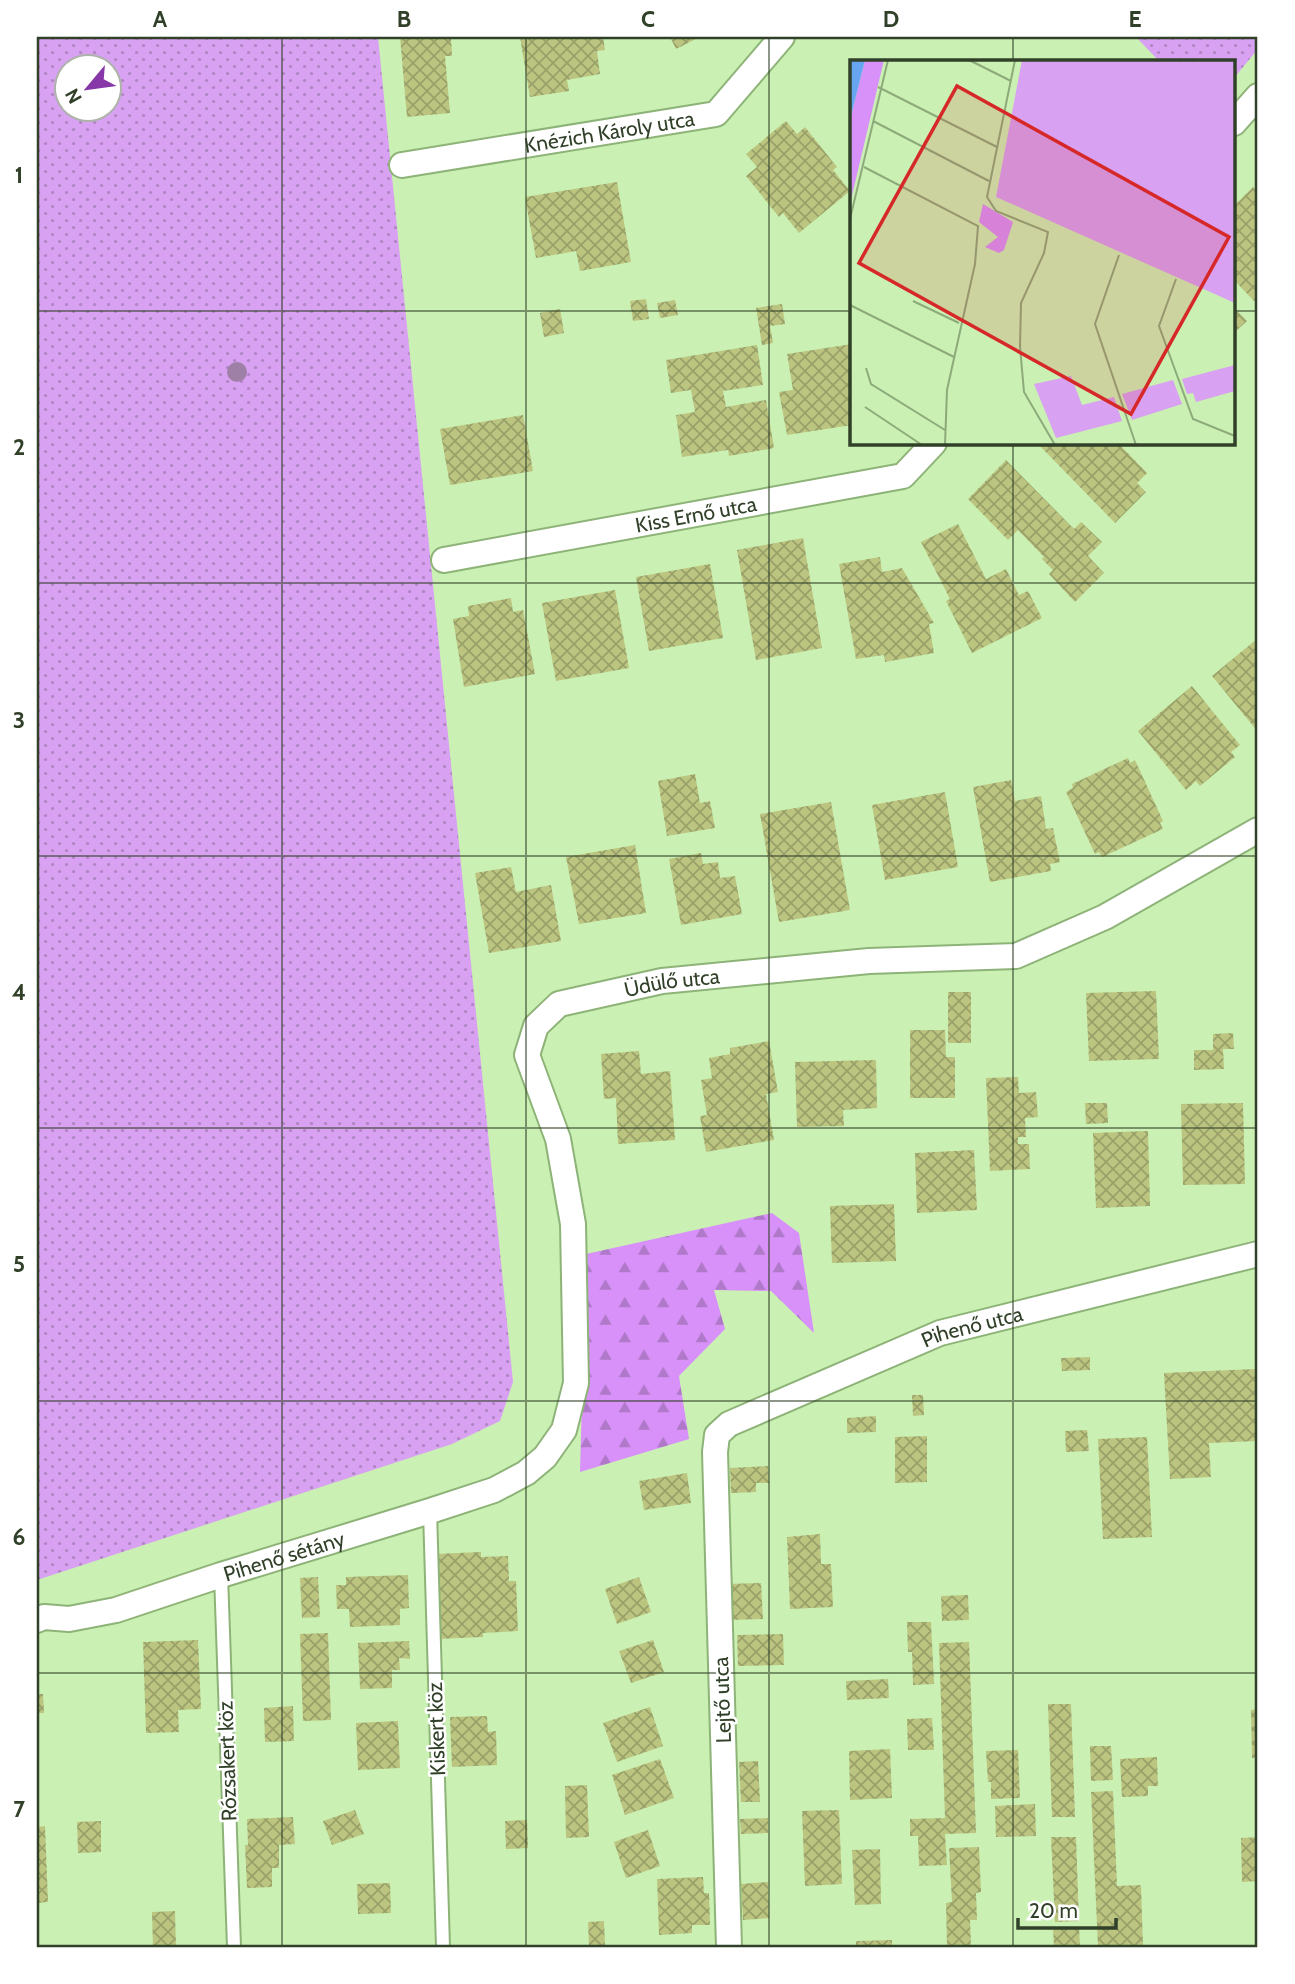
<svg xmlns="http://www.w3.org/2000/svg" width="1295" height="1984" font-family="Cabin,sans-serif">
  <style>
    .green { fill: url(#green-dots); fill-rule: evenodd }
    .forest { fill: url(#forest-firs) }
    .building { fill: url(#building-cross-hatch) }
    .lines { fill: none; stroke-linecap: round; stroke-linejoin: round }
    .service-casing { stroke: #8eb378; stroke-width: 16 }
    .minor-casing { stroke: #8eb378; stroke-width: 28 }
    .service { stroke: #fff; stroke-width: 12 }
    .minor { stroke: #fff; stroke-width: 24 }
    .tree { fill: #9e7fa6 }
    .grid { fill: none; stroke: #314028; stroke-width: 2; stroke-opacity: 0.55 }
    .labels { text-anchor: middle; dominant-baseline: central; stroke-width: 5; stroke-linejoin: round; paint-order: stroke }
    .street-label { font-size: 21px; fill: #314028; stroke: #fff }
    .inset-road { fill: none; stroke: #8daa7b; stroke-width: 2 }
    .view { fill: #d62828; fill-opacity: 0.15; stroke: #d62828; stroke-width: 3.5 }
    .inset-edge { fill: none; stroke: #314028; stroke-width: 3.5 }
    .neatline { fill: none; stroke: #314028; stroke-width: 2.5 }
    .grid-label { font-size: 23px; text-anchor: middle; font-weight: bold; fill: #314028 }
  </style>
  <defs>
    <pattern id="green-dots" width="8" height="8" patternUnits="userSpaceOnUse" patternTransform="scale(1.75)"><rect width="8" height="8" fill="#d8a1f2"/><path d="M2 2h.1M6 6h.1" fill="none" stroke="#b085c4" stroke-width="1.8" stroke-linecap="round"/></pattern>
    <pattern id="forest-firs" width="22" height="20" patternUnits="userSpaceOnUse" patternTransform="scale(1.75)"><rect width="22" height="20" fill="#d791f8"/><path d="M5 1l3.5 6h-7zM16 11l3.5 6h-7z" fill="#af78c9"/></pattern>
    <pattern id="building-cross-hatch" width="8" height="8" patternUnits="userSpaceOnUse" patternTransform="scale(1.75)"><rect width="8" height="8" fill="#bcc580"/><path d="M0 0l8 8M0 8l8-8" fill="none" stroke="#99a169"/></pattern>
  </defs>
  <rect width="100%" height="100%" fill="#caf1b3"/>
  <g class="green">
    <path d="M37,37h341l135,1345 -13,39 -48,23 -415,136zM66,66h42v42h-42z"/>
    <polygon points="1136,37 1258,37 1258,49 1234,78 1234,61 1159,61"/>
  </g>
  <polygon class="forest" points="772,1213 799,1233 814,1333 771,1291 714,1290 725,1329 679,1376 689,1439 580,1472 586,1254"/>
  <g class="building">
    <polygon points="400,37 451,37 452,56 445,56 450,113 407,117"/>
    <polygon points="520,37 603,37 605,50 597,51 600,74 567,80 569,91 530,97"/>
    <polygon points="670,37 700,37 676,49"/>
    <polygon points="786,121 797,134 805,127 837,167 833,170 850,191 799,233 783,213 779,217 746,176 757,167 746,154"/>
    <polygon points="617,182 631,262 580,271 576,251 536,258 525,197"/>
    <polygon points="1253,187 1258,193 1258,305 1234,280 1234,206"/>
    <polygon points="646,299 649,319 633,321 630,301"/>
    <polygon points="675,300 678,315 660,318 657,303"/>
    <polygon points="782,304 785,324 770,326 773,343 762,345 756,308"/>
    <polygon points="1234,308 1247,321 1234,333"/>
    <polygon points="560,309 564,333 544,337 540,313"/>
    <polygon points="852,344 852,425 787,435 779,392 793,390 787,354"/>
    <polygon points="757,345 763,385 723,391 726,407 766,400 774,448 729,456 728,450 682,457 676,415 695,412 691,390 671,393 666,360"/>
    <polygon points="523,415 533,471 450,485 440,429"/>
    <polygon points="1037,443 1118,443 1147,473 1137,483 1146,492 1115,523"/>
    <polygon points="1006,460 1074,529 1081,522 1102,542 1088,556 1104,573 1075,602 1049,574 1053,570 1042,559 1044,557 1018,530 1008,540 968,499"/>
    <polygon points="958,524 986,579 1006,569 1019,595 1028,591 1042,618 972,653 946,601 950,599 921,542"/>
    <polygon points="803,538 822,648 756,660 737,550"/>
    <polygon points="880,557 882,572 902,568 934,623 929,624 934,653 885,662 884,655 856,659 839,564"/>
    <polygon points="710,564 723,638 649,651 636,577"/>
    <polygon points="615,590 629,668 556,681 542,603"/>
    <polygon points="511,598 513,612 523,610 535,674 464,687 453,619 469,616 468,606"/>
    <polygon points="1258,638 1258,732 1212,676"/>
    <polygon points="1192,686 1240,745 1231,752 1235,757 1200,786 1196,781 1186,790 1138,731"/>
    <polygon points="1128,758 1130,763 1135,760 1163,821 1160,823 1163,829 1102,857 1099,852 1095,854 1066,792 1073,788 1072,784"/>
    <polygon points="695,774 700,803 710,801 715,828 667,836 658,781"/>
    <polygon points="1011,780 1015,801 1041,796 1046,829 1053,828 1060,862 1050,864 1051,871 990,882 973,787"/>
    <polygon points="945,792 958,867 885,880 872,805"/>
    <polygon points="831,802 850,910 779,922 760,814"/>
    <polygon points="635,845 646,913 579,924 566,857"/>
    <polygon points="701,853 703,864 718,862 720,878 735,876 742,914 681,925 669,859"/>
    <polygon points="511,867 516,892 551,885 561,941 489,953 475,873"/>
    <polygon points="1156,991 1159,1059 1089,1061 1086,993"/>
    <rect x="948" y="992" width="23" height="51"/>
    <polygon points="910,1030 945,1030 946,1057 955,1057 955,1098 910,1098"/>
    <polygon points="1233,1033 1234,1049 1223,1049 1224,1069 1194,1070 1194,1050 1213,1050 1213,1034"/>
    <polygon points="769,1041 778,1092 766,1094 774,1140 706,1152 700,1116 707,1115 701,1080 712,1078 709,1058 730,1054 730,1048"/>
    <polygon points="639,1051 641,1074 670,1071 675,1140 618,1144 616,1098 604,1099 601,1054"/>
    <polygon points="876,1060 877,1108 843,1110 844,1126 797,1127 795,1062"/>
    <polygon points="1018,1077 1019,1093 1036,1092 1038,1117 1025,1118 1026,1137 1018,1137 1018,1144 1029,1144 1030,1169 990,1171 986,1078"/>
    <polygon points="1085,1103 1107,1103 1108,1123 1086,1124"/>
    <polygon points="1243,1103 1245,1184 1183,1185 1181,1104"/>
    <polygon points="1148,1131 1150,1206 1096,1208 1093,1133"/>
    <polygon points="974,1150 977,1210 917,1213 915,1153"/>
    <polygon points="894,1204 896,1261 832,1263 830,1206"/>
    <polygon points="1090,1357 1090,1370 1062,1371 1061,1358"/>
    <polygon points="1255,1369 1258,1441 1209,1443 1211,1477 1170,1479 1164,1373"/>
    <polygon points="912,1395 923,1395 924,1415 913,1416"/>
    <polygon points="876,1416 876,1432 847,1433 847,1418"/>
    <polygon points="1087,1430 1089,1451 1066,1452 1065,1431"/>
    <polygon points="927,1436 927,1482 895,1483 895,1437"/>
    <polygon points="1147,1437 1152,1537 1103,1539 1098,1439"/>
    <polygon points="768,1466 769,1483 756,1483 756,1492 731,1493 730,1468"/>
    <polygon points="687,1473 691,1503 644,1510 639,1481"/>
    <polygon points="820,1534 821,1564 831,1564 833,1607 790,1609 787,1537"/>
    <polygon points="481,1552 481,1557 508,1556 509,1581 516,1581 518,1631 483,1633 483,1637 438,1639 435,1554"/>
    <polygon points="408,1575 409,1608 400,1609 400,1625 350,1627 349,1609 337,1609 336,1585 346,1585 346,1577"/>
    <polygon points="318,1577 320,1617 302,1618 300,1578"/>
    <polygon points="639,1577 651,1612 617,1624 605,1589"/>
    <polygon points="761,1583 763,1619 727,1620 726,1584"/>
    <polygon points="968,1595 969,1620 942,1621 941,1596"/>
    <polygon points="907,1622 931,1622 934,1684 913,1685 912,1652 908,1652"/>
    <polygon points="328,1633 331,1720 303,1721 300,1634"/>
    <polygon points="783,1634 784,1665 738,1666 737,1635"/>
    <polygon points="198,1640 201,1709 178,1710 179,1732 146,1733 143,1642"/>
    <polygon points="653,1640 664,1672 631,1683 619,1651"/>
    <polygon points="409,1641 410,1659 399,1658 400,1670 392,1670 392,1688 360,1689 358,1643"/>
    <polygon points="969,1642 976,1833 945,1834 947,1865 919,1866 918,1836 910,1836 910,1819 945,1818 939,1643"/>
    <polygon points="888,1679 889,1698 847,1700 846,1681"/>
    <polygon points="37,1694 43,1694 44,1713 37,1713"/>
    <polygon points="1048,1704 1071,1704 1075,1817 1052,1817"/>
    <polygon points="293,1706 294,1741 265,1742 264,1708"/>
    <polygon points="650,1707 663,1746 617,1762 603,1723"/>
    <polygon points="1258,1709 1258,1757 1252,1758 1251,1710"/>
    <polygon points="487,1716 488,1732 496,1731 497,1765 452,1767 450,1717"/>
    <polygon points="932,1718 934,1750 908,1750 907,1719"/>
    <polygon points="398,1721 400,1768 358,1770 356,1723"/>
    <polygon points="1090,1746 1111,1746 1113,1780 1091,1781"/>
    <polygon points="890,1749 892,1798 850,1800 849,1751"/>
    <polygon points="1018,1750 1020,1798 991,1799 991,1782 988,1782 986,1751"/>
    <polygon points="1157,1757 1158,1786 1148,1786 1148,1796 1122,1797 1120,1759"/>
    <polygon points="660,1759 674,1798 625,1815 612,1775"/>
    <polygon points="758,1761 760,1802 741,1802 739,1762"/>
    <polygon points="587,1785 589,1837 566,1838 565,1786"/>
    <polygon points="1113,1791 1117,1886 1141,1885 1143,1947 1098,1947 1091,1792"/>
    <polygon points="1035,1804 1036,1836 996,1837 995,1806"/>
    <polygon points="355,1810 364,1834 332,1845 323,1821"/>
    <polygon points="839,1810 842,1884 805,1886 802,1811"/>
    <polygon points="293,1817 295,1844 279,1845 279,1868 272,1868 272,1887 247,1888 245,1845 248,1845 247,1819"/>
    <polygon points="768,1818 768,1833 741,1834 740,1819"/>
    <polygon points="527,1820 528,1848 506,1849 505,1821"/>
    <polygon points="101,1821 101,1852 78,1853 77,1822"/>
    <polygon points="45,1826 48,1902 37,1903 37,1827"/>
    <polygon points="648,1830 660,1866 626,1878 614,1842"/>
    <polygon points="1051,1837 1076,1837 1079,1921 1055,1922"/>
    <polygon points="1258,1837 1258,1881 1242,1882 1241,1838"/>
    <polygon points="979,1847 981,1892 976,1893 977,1920 970,1920 971,1947 947,1947 946,1903 952,1902 949,1848"/>
    <polygon points="880,1849 881,1904 855,1905 852,1850"/>
    <polygon points="703,1877 704,1893 709,1893 710,1925 692,1925 692,1933 659,1935 657,1879"/>
    <polygon points="768,1882 769,1918 743,1920 741,1884"/>
    <polygon points="390,1883 391,1913 358,1914 357,1884"/>
    <polygon points="175,1911 176,1947 153,1947 152,1912"/>
    <polygon points="604,1921 605,1947 589,1947 588,1922"/>
    <polygon points="1079,1927 1080,1947 1054,1947 1053,1928"/>
    <polygon points="892,1940 892,1947 856,1947 856,1941"/>
  </g>
  <g class="lines">
    <g class="service-casing">
      <g id="service">
        <polyline points="430,1511 443,1947"/>
        <polyline points="221,1575 234,1947"/>
      </g>
    </g>
    <g class="minor-casing">
      <g id="minor">
        <polyline points="1234,123 1258,96"/>
        <path id="s1" d="M402,165l314,-51 66,-77"/>
        <path id="s2" d="M444,560l459,-84 31,-33"/>
        <path id="s3" d="M37,1620l7,-3 25,2 47,-9 105,-35 209,-64 64,-21 32,-17 19,-16 19,-27 12,-47 -3,-159 -15,-85 -31,-84 9,-29 23,-22 103,-23 207,-20 147,-5 89,-39 153,-87"/>
        <path id="s4" d="M729,1947l-14,-495 2,-17 12,-11 211,-91 318,-79"/>
      </g>
    </g>
    <use href="#service" class="service"/>
    <use href="#minor" class="minor"/>
  </g>
  <circle class="tree" cx="237" cy="372" r="10"/>
  <path class="grid" d="M282,37v1910M526,37v1910M769,37v1910M1013,37v24M37,311h815M1234,311h24M1013,443v1504M37,583h1221M37,856h1221M37,1128h1221M37,1401h1221M37,1673h1221"/>
  <g class="labels">
    <g class="street-label">
      <text stroke="none"><textPath href="#s1" startOffset="210">Knézich Károly utca</textPath></text>
      <text stroke="none"><textPath href="#s2" startOffset="256">Kiss Ernő utca</textPath></text>
      <text stroke="none"><textPath href="#s3" startOffset="1132">Üdülő utca</textPath></text>
      <text stroke="none"><textPath href="#s4" startOffset="791">Pihenő utca</textPath></text>
      <text stroke="none"><textPath href="#s3" startOffset="257">Pihenő sétány</textPath></text>
      <text transform="translate(722 1700) rotate(-92)">Lejtő utca</text>
      <text transform="translate(436 1729) rotate(-92)">Kiskert köz</text>
      <text transform="translate(227 1761) rotate(-92)">Rózsakert köz</text>
    </g>
  </g>
  <g transform="translate(850 60)">
    <rect width="385" height="385" fill="#caf1b3"/>
    <path d="M172,0h213v243l-239,-106zM385,305v26l-39,11 -3,-9 -6,1 -5,-15zM221,316l11,29 32,-8 8,24 -66,17 -22,-54zM323,320l9,24 -50,16 -10,-26z" fill="#d8a1f2"/>
    <path d="M15,0h19l-34,144v-84zM133,144l30,18 -9,28 -5,3 -14,-6 13,-10 -19,-15z" fill="#d791f8"/>
    <path d="M0,0h15l-15,60z" fill="#68a5f0"/>
    <path class="inset-road" d="M119,0l42,21M165,0l-28,137 9,14 52,21 -4,21 -23,50 -1,44 4,45 31,53M28,27l119,60M23,61l116,60M14,107l114,59 -3,38 -28,126 -2,55M0,159l38,-159M269,195l-24,69 41,121M326,219l-17,47 34,93 42,17M63,241l46,22M0,245l104,52M16,308l5,16 74,46M15,347l57,38"/>
    <path class="view" d="M107,26l272,151 -98,177 -272,-151z"/>
    <rect width="385" height="385" class="inset-edge"/>
  </g>
  <rect width="1295" height="1984" fill="none" stroke="#ffffff" stroke-width="77"/>
  <g transform="translate(88 88) rotate(241)"><circle r="33" fill="#ffffff" stroke="#adb3a9" stroke-width="2"/>
  <path d="M0-5L12 26L0 18L-12 26Z" fill="#8737a7"/>
  <text y="-10" font-size="19" font-weight="bold" text-anchor="middle" fill="#314028">N</text>
  </g>
  <path d="M1018 1918v10h98v-10" fill="none" stroke="#314028" stroke-width="3.5"/>
  <text x="1029" y="1918" font-size="21" fill="#314028" stroke="#ffffff" stroke-width="5" paint-order="stroke">20 m</text>
  <rect x="38" y="38" width="1218" height="1908" class="neatline"/>
  <g class="grid-label">
    <text x="160" y="27">A</text>
    <text x="404" y="27">B</text>
    <text x="648" y="27">C</text>
    <text x="891" y="27">D</text>
    <text x="1135" y="27">E</text>
    <text x="19" y="183">1</text>
    <text x="19" y="455">2</text>
    <text x="19" y="728">3</text>
    <text x="19" y="1000">4</text>
    <text x="19" y="1272">5</text>
    <text x="19" y="1545">6</text>
    <text x="19" y="1817">7</text>
  </g>
</svg>
